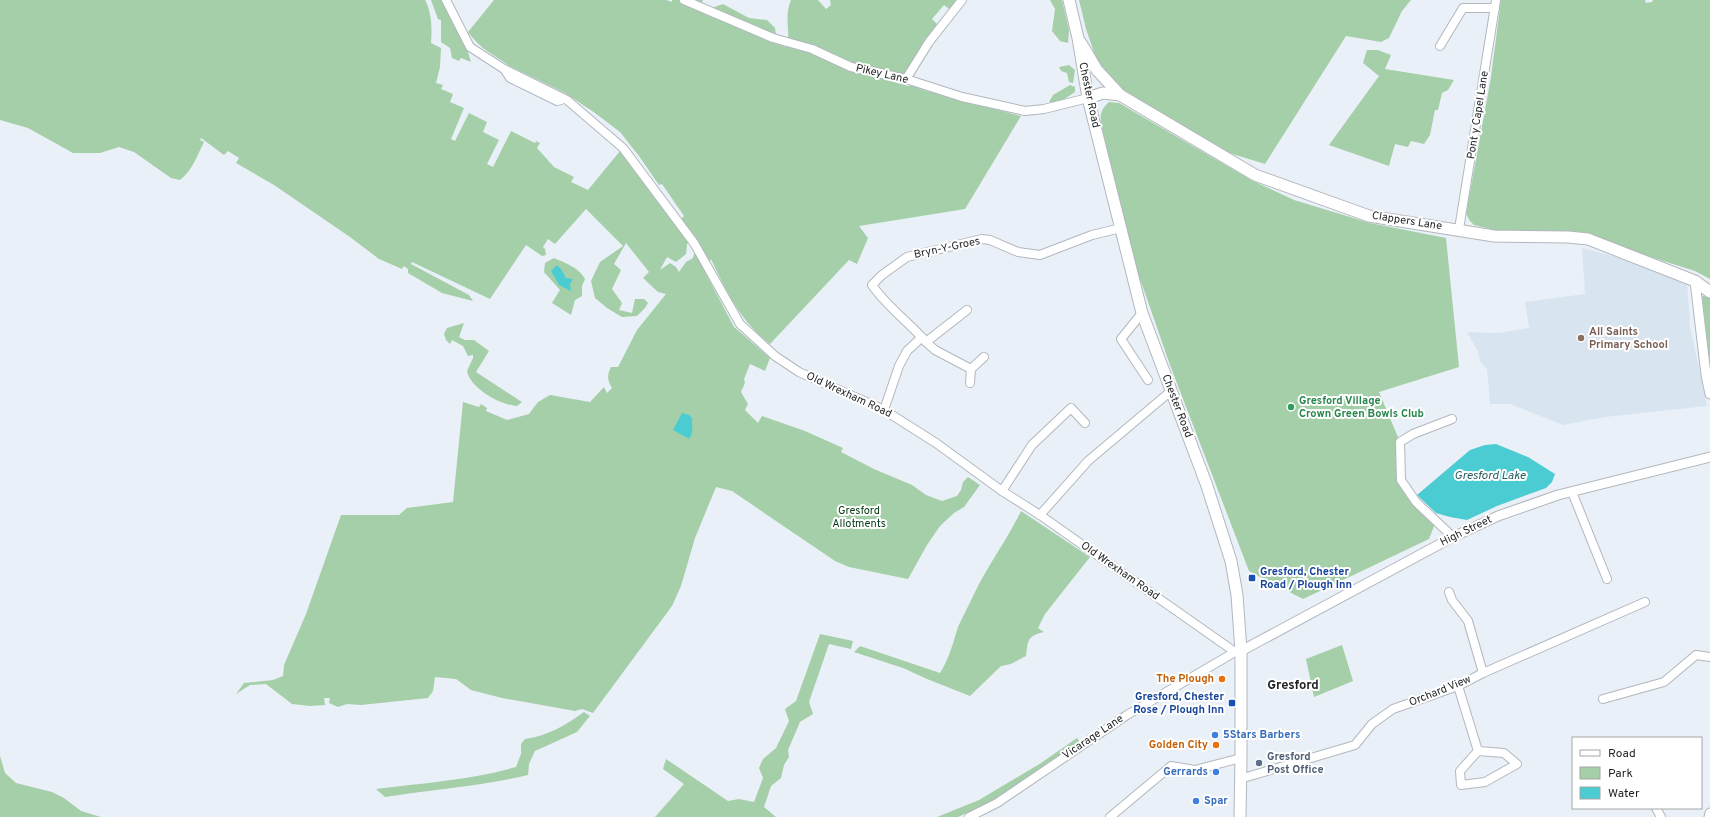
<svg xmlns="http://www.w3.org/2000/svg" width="1710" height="817" font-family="Overpass,sans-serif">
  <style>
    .built { fill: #d9e4f1 }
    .green { fill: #a5cfa8; fill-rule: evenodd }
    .water { fill: #4bccd3 }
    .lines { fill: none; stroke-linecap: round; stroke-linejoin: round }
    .minor-casing { stroke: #b2b7be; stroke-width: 10 }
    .tertiary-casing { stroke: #b2b7be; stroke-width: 11 }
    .secondary-casing { stroke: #b2b7be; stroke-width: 13 }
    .minor { stroke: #fff; stroke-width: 8 }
    .tertiary { stroke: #fff; stroke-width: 9 }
    .secondary { stroke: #fff; stroke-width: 11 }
    .education-dot { fill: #8d6e63; stroke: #fff; stroke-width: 1.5 }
    .leisure-dot { fill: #2e9e5b; stroke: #fff; stroke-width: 1.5 }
    .transit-dot { fill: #1a4fb4; stroke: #fff; stroke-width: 1.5 }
    .food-dot { fill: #e8710a; stroke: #fff; stroke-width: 1.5 }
    .shop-dot { fill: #3f7fe0; stroke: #fff; stroke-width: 1.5 }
    .service-dot { fill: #5c6f8a; stroke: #fff; stroke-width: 1.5 }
    .labels { text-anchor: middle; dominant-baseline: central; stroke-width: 4; stroke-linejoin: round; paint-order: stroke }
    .street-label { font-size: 11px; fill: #1e2022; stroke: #fff }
    .education-label { font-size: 11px; font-weight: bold; fill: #785e54; stroke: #fff; text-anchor: start }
    .leisure-label { font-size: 11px; font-weight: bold; fill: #27864d; stroke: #fff; text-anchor: start }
    .park-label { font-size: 11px; fill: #053912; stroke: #fff }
    .transit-label { font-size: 11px; font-weight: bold; fill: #164399; stroke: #fff; text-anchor: start }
    .food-label { font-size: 11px; font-weight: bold; fill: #c56008; stroke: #fff; text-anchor: end }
    .shop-label { font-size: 11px; font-weight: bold; fill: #366cbe; stroke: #fff; text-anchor: start }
    .service-label { font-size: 11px; font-weight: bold; fill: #4e5e75; stroke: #fff; text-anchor: start }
    .water-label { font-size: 12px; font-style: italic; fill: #285e61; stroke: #fff }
    .quarter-label { font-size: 13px; font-weight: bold; fill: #1e2022; stroke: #fff }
  </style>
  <rect width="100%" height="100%" fill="#eaf0f7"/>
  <polygon class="built" points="1582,248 1613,256 1687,284 1690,320 1689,321 1707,406 1605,417 1563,425 1510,404 1490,404 1487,369 1480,361 1478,352 1467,332 1499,333 1529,328 1525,302 1585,294"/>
  <g class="green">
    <path d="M0,0h425c7,13 7,29 6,43l10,5 -1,19 -4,16 7,2 -2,4 12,5 -3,8 14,6 -13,31 4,2 14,-28 18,9 -4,10 16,8 -12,24 6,3 18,-36 24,12 1,-2 4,2 -3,5 17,19 20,10 -3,5 17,8 32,-39 57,73 7,-8 -22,-32 -3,1 -20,-29 -19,-24 -25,-19 -30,-20 -56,-27c-7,-6 -15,-10 -22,-15 -7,-5 -14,-12 -19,-19l26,-32h172l6,2v-2h31l-5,10 15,8 -1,-10 11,-4 26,14 18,2 8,8 2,16 9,3c6,-15 -3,-28 5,-47h27l8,9 5,-4 -1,-5h127l-8,9 -5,-4 -12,14 5,5 -31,48 -5,3 -36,-9 5,9 38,11 7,-1 8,5 98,26 -56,93 -106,17 9,12 -11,26 -8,-4 -79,84c-29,-22 -44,-53 -59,-85l-6,13 29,55 36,31 -5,13 -15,-7 -6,15 1,4 -4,9 7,12 -3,6 13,13 4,-7 43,15 38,17 -2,4 33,17 38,16 14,10 16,6 15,-5 4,-6 2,-8 5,-5 12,8 -16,22 -10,6 -14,13 -13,19 -19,34 -59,-12 -14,-6 -103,-70 -16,-4 -21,51 -14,48 -9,20 -79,107 -11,-4 -7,2 -73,-13 -31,-8 -15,-11 -21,-2 -2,14 -5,7 -67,7 -14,-1 -9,3 -9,-4 1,-5h-6l1,7 -15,1 -18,-2 -26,-20 -16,1 -14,9 8,-11 29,-3 10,-4 1,-11 22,-51 35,-99h58l8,-7 46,-6 10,-100 16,5 2,-3 6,4 -1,3 21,9 22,-6 9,-12 12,-7 40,7 14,-15 3,6 5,-5c-5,-8 -5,-13 -1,-21h7l19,-37 29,-36 -8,-2 -15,-14 6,-6 -23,-29 -12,21 7,6 -9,19 10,14 -3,7 13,3 3,-14h9l4,4 -3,5 -8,8 -15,1 -15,-9 -12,-10 -4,-17 9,-19 23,-16 -37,-37 -31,35 -7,-5 -5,8 2,2 1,6 -4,1 -16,-11 -36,54 -78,-37 -1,2 58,31 4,6 -31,-8 -34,-20v-4l-4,-3 -2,3 -23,-10 -29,-22 -76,-52 -38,-22 3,-5 -11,-7 -4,4 -23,-17 -1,2 4,2c-7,14 -12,29 -24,38l-9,-2 -37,-26 -15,-5 -19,6h-27l-45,-25 -28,-8zM695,239l4,6 -5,9 -1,4 -7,4 -7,10 -3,-5 -6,-4 -10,7 7,-13 9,5 10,-8 1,-10z"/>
    <polygon points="431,0 441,0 467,49 471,62 461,58 459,61 452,58 450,48 441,42 441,20 438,19"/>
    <polygon points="1050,0 1062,0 1069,30 1068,43 1060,41 1052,31 1055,9"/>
    <polygon points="1079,0 1411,0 1402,11 1389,38 1381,42 1346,36 1265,164 1226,152 1114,84 1098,64 1086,29"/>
    <polygon points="1501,0 1645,0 1646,3 1652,2 1653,0 1710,0 1710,279 1695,271 1600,241 1508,233 1474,225 1470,221 1466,214 1491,77"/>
    <polygon points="1367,50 1378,50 1391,55 1385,69 1454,80 1448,90 1442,93 1438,110 1435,110 1430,135 1424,144 1411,141 1408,147 1395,144 1389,166 1329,145 1379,76 1363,63"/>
    <polygon points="1069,65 1075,70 1073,83 1069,82 1067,73 1061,71 1059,67"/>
    <polygon points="1070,85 1075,87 1075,92 1060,102 1049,102 1053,95"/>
    <path d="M1109,102l10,1 132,77 43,20 76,23 76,15 13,129 -80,25 21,50 1,38 35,41 -7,18 -126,60 -54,-28 -79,-206 -32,-92 -36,-144c-2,-12 -3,-18 7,-27z"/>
    <path d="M554,258c12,5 25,10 31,21l-3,7v10l-7,4 -4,15 -19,-12 8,-13 -16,-18 1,-9z"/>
    <polygon points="1702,296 1710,297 1710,364"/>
    <path d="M464,323l-5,14 6,3h9l15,11 -13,21 46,30 -5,4c-17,-1 -47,-18 -50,-35l6,-13v-3l-5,1 -5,-10 -11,-6 -2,4 -4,-4 -2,-6 3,-6z"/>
    <path d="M1021,511l69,46 -45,57 -7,14 6,4c-17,4 -16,8 -18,24l-15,8 -10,2 -31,30 -43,-17 -24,-11 -49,-16 6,-6 80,27c9,-14 13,-30 18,-46 5,-11 11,-22 16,-33 14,-29 33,-54 47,-83z"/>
    <polygon points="820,634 853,641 851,649 829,644 809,702 813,714 800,722 788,750 789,757 784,765 781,778 771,786 764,807 776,817 655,817 684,784 663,769 666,759 728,801 739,799 754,802 763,778 759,768 763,759 776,748 789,721 785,709 796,701"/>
    <polygon points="1342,645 1353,681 1314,697 1306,659"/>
    <path d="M584,712l6,4 -13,16 -42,19 -6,13 -1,11c-46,11 -95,14 -143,22l-9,-8c47,-6 95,-9 140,-22l5,-13v-10l4,-5c23,-3 41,-14 59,-27z"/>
    <polygon points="1077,738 1080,742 994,800 958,817 937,817 979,800 1041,763"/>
    <polygon points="0,756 5,773 16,783 52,792 64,798 81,811 101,817 0,817"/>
  </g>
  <g class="water">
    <polygon points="557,265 561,269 566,278 573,279 570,284 571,291 559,285 551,271"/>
    <path d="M682,413l7,2 3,3c-1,10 3,11 -3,21l-16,-9z"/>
    <polygon points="1496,444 1528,457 1555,474 1552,482 1546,488 1497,506 1467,520 1450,517 1436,513 1417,495 1470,450 1485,445"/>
  </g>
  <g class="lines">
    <g class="minor-casing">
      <g id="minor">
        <polyline points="446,0 470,47 504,69 567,100 623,148 694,243 740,324 775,356 799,372 884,410 936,443 1002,491 1040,515 1235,652"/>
        <polyline points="684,0 773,38 812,49 851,67 906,79 962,97 1025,111 1044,109 1088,98"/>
        <polyline points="1440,46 1463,8 1495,8"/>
        <polyline points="505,70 510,78 557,101 561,100"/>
        <polyline points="906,79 929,42 962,0"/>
        <polyline points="1459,229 1496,0"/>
        <path d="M967,310l-41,32c-17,-20 -39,-35 -54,-57l10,-10 25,-18 75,-18 8,1 28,12 22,3 52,-20 29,-7"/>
        <polyline points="1142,313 1121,339 1148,380"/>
        <polyline points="926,342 935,350 971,369"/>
        <polyline points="970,383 971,369 984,357"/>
        <polyline points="884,410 899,366 907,351 922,337"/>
        <polyline points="1452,419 1413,434 1400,442 1401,480 1416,502 1453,537"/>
        <polyline points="1002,491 1032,445 1071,408 1085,423"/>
        <polyline points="1572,492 1607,579"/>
        <polyline points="1040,515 1088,461 1171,391"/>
        <polyline points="1449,592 1452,600 1468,621 1483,673"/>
        <polyline points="1458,686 1478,751 1460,771 1461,785 1485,782 1517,764 1504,753 1478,751"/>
        <polyline points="1603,699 1664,682 1696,655 1710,657"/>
        <polyline points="1240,779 1355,745 1372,724 1393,709 1458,686 1483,673 1645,602"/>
        <polyline points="1656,808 1661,817"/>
        <polyline points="969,817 997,803 1127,715 1235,652 1240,651"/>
        <polyline points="1110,817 1171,766 1195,770 1241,758"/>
      </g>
    </g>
    <g class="tertiary-casing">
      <g id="tertiary">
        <polyline points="1695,281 1706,375 1710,394"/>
        <polyline points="1241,651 1453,537 1498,516 1558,495 1710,457"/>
        <polyline points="1709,817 1710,813"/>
      </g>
    </g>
    <g class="secondary-casing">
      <g id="secondary">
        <polyline points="1069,0 1078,38 1088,98 1142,313 1207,486 1231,561 1237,595 1241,651 1241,758 1240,817"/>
        <polyline points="1081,43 1097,70 1120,95 1255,175 1369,216 1494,236 1568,237 1588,239 1695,281 1710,292"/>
        <polyline points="1088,98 1103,93 1120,95"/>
      </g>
    </g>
    <use href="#minor" class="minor"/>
    <use href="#tertiary" class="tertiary"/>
    <use href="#secondary" class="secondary"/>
  </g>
  <circle class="education-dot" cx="1581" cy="338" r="4"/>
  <circle class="leisure-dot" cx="1291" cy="407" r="4"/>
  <g class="transit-dot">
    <rect x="1248" y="574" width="8" height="8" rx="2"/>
    <rect x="1228" y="699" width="8" height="8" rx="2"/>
  </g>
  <g class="food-dot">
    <circle cx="1222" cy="679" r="4"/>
    <circle cx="1216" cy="745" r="4"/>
  </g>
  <g class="shop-dot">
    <circle cx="1215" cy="735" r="4"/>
    <circle cx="1216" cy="772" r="4"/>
    <circle cx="1196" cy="801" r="4"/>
  </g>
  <circle class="service-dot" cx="1259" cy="763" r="4"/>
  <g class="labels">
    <g class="street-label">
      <text transform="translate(882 74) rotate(13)">Pikey Lane</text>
      <text transform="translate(1089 95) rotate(78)">Chester Road</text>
      <text transform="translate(1478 115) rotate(-81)">Pont y Capel Lane</text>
      <text transform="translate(1407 221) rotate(9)">Clappers Lane</text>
      <text transform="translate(947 248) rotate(-12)">Bryn-Y-Groes</text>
      <text transform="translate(849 395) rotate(25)">Old Wrexham Road</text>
      <text transform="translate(1177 406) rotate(69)">Chester Road</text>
      <text transform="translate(1466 531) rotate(-26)">High Street</text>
      <text transform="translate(1120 571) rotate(35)">Old Wrexham Road</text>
      <text transform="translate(1440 691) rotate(-22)">Orchard View</text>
      <text transform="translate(1093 737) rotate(-34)">Vicarage Lane</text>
    </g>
    <g class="education-label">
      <text x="1589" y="332">All Saints<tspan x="1589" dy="13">Primary School</tspan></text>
    </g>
    <g class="leisure-label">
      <text x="1299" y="401">Gresford Village<tspan x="1299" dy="13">Crown Green Bowls Club</tspan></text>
    </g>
    <g class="park-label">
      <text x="859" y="511">Gresford<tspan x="859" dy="13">Allotments</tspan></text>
    </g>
    <g class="transit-label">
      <text x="1260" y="572">Gresford, Chester<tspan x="1260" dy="13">Road / Plough Inn</tspan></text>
      <text x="1224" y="697" text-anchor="end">Gresford, Chester<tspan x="1224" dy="13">Rose / Plough Inn</tspan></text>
    </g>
    <g class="food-label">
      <text x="1214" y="679">The Plough</text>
      <text x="1208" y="745">Golden City</text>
    </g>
    <g class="shop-label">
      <text x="1223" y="735">5Stars Barbers</text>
      <text x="1208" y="772" text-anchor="end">Gerrards</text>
      <text x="1204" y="801">Spar</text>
    </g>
    <g class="service-label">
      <text x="1267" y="757">Gresford<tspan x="1267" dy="13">Post Office</tspan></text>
    </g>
    <g class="water-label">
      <text x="1490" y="476">Gresford Lake</text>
    </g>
    <g class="quarter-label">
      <text x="1293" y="686">Gresford</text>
    </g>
  </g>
  <rect x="1572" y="737" width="130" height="72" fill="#ffffff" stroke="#a5a6a7"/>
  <rect x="1580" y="750" width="20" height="6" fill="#ffffff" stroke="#a5a6a7"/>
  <text x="1608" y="757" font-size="12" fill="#1e2022">Road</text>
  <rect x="1580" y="767" width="20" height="12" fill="#a5cfa8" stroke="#a5a6a7"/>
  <text x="1608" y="777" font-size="12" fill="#1e2022">Park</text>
  <rect x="1580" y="787" width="20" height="12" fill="#4bccd3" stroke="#a5a6a7"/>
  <text x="1608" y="797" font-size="12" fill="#1e2022">Water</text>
</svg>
